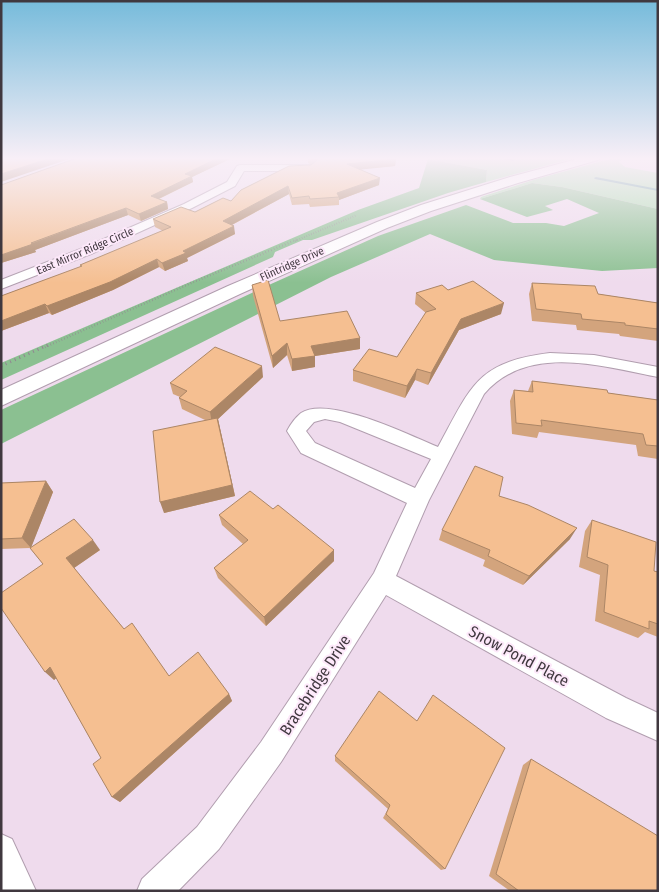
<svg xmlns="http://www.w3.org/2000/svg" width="659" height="892" font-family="'Fira Sans Condensed',sans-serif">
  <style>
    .green { fill: #aadcaf }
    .forest { fill: #8bc091 }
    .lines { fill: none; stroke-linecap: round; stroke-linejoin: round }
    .stream { fill: #5f9b9e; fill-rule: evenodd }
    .minor-casing { stroke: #b19eaf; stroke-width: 2 }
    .tertiary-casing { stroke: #b19eaf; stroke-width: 2 }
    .path-far2 { stroke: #928491; stroke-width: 2; stroke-dasharray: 0.5 2; stroke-linecap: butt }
    .path-far1 { stroke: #928491; stroke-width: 2.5; stroke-dasharray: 0.5 2.5; stroke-linecap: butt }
    .path { stroke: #928491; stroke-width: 3; stroke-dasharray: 1 4; stroke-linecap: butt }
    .minor { fill: #fff; fill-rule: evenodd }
    .tertiary { fill: #fff; fill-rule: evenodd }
    .wall { fill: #d3a47d }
    .shaded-wall { fill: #ac8666 }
    .building { fill: #f5bf91; stroke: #ac8666 }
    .labels { text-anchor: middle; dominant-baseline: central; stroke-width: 4; stroke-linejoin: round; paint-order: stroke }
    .far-street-label { font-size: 11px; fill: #40383f; stroke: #fde8fa }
    .near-street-label { font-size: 16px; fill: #40383f; stroke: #fde8fa }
  </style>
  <rect width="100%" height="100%" fill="#efdbed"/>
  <g class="green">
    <polygon points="423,158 574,158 486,182 487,170"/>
    <polygon points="613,158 624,158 619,162 625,167 658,173 658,209 562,187 532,183 480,199 481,197 533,180"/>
  </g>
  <g class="forest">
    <polygon points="428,159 487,170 486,182 448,193 312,240 303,240 275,252 273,257 1,380 1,363 358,210 419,188"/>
    <polygon points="532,183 562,187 658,209 658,268 602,271 494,260 430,234 331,277 1,444 1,410 271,284 378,236 466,205 513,223 546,223 564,226 599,213 567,199 545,206 553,210 527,217 480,199"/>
  </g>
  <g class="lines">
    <g class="stream">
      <polygon points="498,158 506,158 515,160 513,161"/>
      <polygon points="596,177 658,189 658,191 595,179 594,178"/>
    </g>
    <g class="minor-casing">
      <g id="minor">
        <polygon points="240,165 310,165 315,168 310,171 244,171 235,186 192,208 91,254 1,289 1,280 83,248 184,204 227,182 237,166"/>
        <path d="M550,353l44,2 64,12v10c-57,-11 -130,-34 -174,17l-55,106 -33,76 230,122 32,15v28l-52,-23 -220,-123 -105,167 -62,87 -41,42h-41l5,-12 55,-52 64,-85 113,-169 33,-70 -106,-50 -14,-22c3,-6 9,-14 14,-18 27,-18 108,22 137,34 33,-60 38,-85 112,-94zM325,419l15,3 91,37 -16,29 -100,-45 -9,-12 8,-9z"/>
        <polygon points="1,834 12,839 36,891 2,891"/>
      </g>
    </g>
    <g class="tertiary-casing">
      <polygon id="tertiary" points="581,158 600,158 598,160 518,183 431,211 387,228 240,294 1,406 1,390 228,286 377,222 421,205 510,177"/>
    </g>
    <polyline class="path-far2" points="295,241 357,215"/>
    <polyline class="path-far1" points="45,347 191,283 298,239"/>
    <polyline class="path" points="1,366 48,345"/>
    <use href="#minor" class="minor"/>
    <use href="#tertiary" class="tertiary"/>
  </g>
  <g class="wall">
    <polygon points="77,158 232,158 192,177 193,182 159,199 167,202 168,209 141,221 128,215 35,250 36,252 1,263"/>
    <polygon points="308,158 396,158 395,166 361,169 379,185 339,200 339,205 310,207 309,204 292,205 289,194 232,225 235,234 187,258 188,261 165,271 159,267 113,290 52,315 49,313 1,331 1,296 81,267 80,265 163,231 155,227 153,219 195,212 231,201 311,165 312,165 308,163"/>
    <polygon points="532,283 598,294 658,303 658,341 620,336 619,334 577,330 576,325 532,321 529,294"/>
    <polygon points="252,285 280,321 360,338 360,349 315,356 315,367 292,371 287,355 273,368 253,296"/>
    <polygon points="448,290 501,314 459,330 428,385 415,380 405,398 353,381 353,370 397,357 426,313 415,304 416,293"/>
    <polygon points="263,377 218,419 235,496 164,513 205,420 182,409 179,398 180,397 173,394 170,383"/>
    <polygon points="532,381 608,393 658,400 658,459 638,456 636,445 539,432 537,438 512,434 510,401 514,390 528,391"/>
    <polygon points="46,481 53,492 31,547 100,550 74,568 124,629 169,676 229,694 232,701 120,802 112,797 101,758 56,678 54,680 43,564 30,548 1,549 1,483"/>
    <polygon points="499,496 570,539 523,585 483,566 485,560 439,540 442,530"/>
    <polygon points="219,515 334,561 266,626 218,578 214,568 243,544 222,525"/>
    <polygon points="592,520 654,571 658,572 658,637 645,632 638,638 595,621 600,575 579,567 585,531"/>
    <polygon points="417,721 445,869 441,870 383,818 388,809 335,761 335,756"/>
    <polygon points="531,759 658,891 510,891 489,876 523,765"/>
  </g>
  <g class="shaded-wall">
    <polygon points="51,158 72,158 1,182 1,174"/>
    <polygon points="218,158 232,158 192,177 193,182 152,202 151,196 185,174"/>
    <polygon points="396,159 395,166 347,171 347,164"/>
    <polygon points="380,178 379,185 339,200 339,197 337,193"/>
    <polygon points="288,186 289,194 224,229 223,221"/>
    <polygon points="167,202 168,209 141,221 139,214"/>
    <polygon points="126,208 128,215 35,250 36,252 1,263 1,255"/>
    <polygon points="234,226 235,234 187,258 188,261 165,271 162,263 183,251"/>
    <polygon points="157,259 159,267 113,290 52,315 47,306"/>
    <polygon points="504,303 501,314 459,330 428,385 431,373 461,319"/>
    <polygon points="45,304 49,313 1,331 1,321"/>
    <polygon points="360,338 360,349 315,356 315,367 292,371 292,359 311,346"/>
    <polygon points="287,343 287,355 273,368 272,356"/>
    <polygon points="262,366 263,377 218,419 235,496 164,513 160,502 212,424 210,412"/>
    <polygon points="417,369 415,380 405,398 407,386"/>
    <polygon points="46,481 53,492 31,548 22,538"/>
    <polygon points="577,528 570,539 523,585 529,576"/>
    <polygon points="93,540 100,550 74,568 66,558"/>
    <polygon points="334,550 334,561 266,626 264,617"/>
    <polygon points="50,667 60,675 54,680 45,672"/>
    <polygon points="229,694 232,701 120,802 112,797"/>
  </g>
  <g class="building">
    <polygon points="1,158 51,158 1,174"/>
    <polygon points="77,158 218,158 185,174 192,176 151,196 167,202 139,214 126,208 31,243 33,244 1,255 1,185"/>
    <polygon points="312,158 396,158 396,159 347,164 380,178 337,193 339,197 310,199 309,196 292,198 288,186 223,221 234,226 183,251 186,253 162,263 157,259 110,282 47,306 45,304 1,321 1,296 82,266 80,265 171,227 153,219 181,207 195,212 223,198 231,201 241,190 289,166 311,165 317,160"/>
    <polygon points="268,280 280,321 347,311 360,338 311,346 315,356 292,359 287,343 272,356 252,285"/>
    <polygon points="473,281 504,303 461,319 431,373 417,369 407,386 353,370 369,349 397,357 426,312 436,309 416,293 442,285 448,290"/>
    <polygon points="532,283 595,286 598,294 658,303 658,329 625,325 625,323 582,319 581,314 536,309"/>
    <polygon points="215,347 262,366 210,412 179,398 187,391 170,383"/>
    <polygon points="532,381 607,390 608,393 658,400 658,446 646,445 643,434 541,420 542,426 516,423 514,390 533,392"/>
    <polygon points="217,418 232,485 160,502 153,431"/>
    <polygon points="475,466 503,477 499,496 528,505 577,528 529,576 488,556 490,550 442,530"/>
    <polygon points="46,481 22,538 1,539 1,483"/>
    <polygon points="250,491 273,509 278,505 334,550 264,617 214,568 248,540 219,515"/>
    <polygon points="74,519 93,540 66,558 124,629 132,623 169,676 198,652 229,694 112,797 93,764 101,758 50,667 45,672 1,608 1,593 43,564 30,548"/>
    <polygon points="592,520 656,542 654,571 658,572 658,624 649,621 649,629 604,612 608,565 587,557"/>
    <polygon points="379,691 417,721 433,695 505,748 445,869 386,814 390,805 335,756"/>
    <polygon points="531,759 658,836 658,891 519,891 496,874"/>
  </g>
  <linearGradient id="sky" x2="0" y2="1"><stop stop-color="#76bbdb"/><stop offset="0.56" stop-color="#f8eff7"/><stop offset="1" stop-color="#f8eff7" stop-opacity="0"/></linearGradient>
  <rect width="659" height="283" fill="url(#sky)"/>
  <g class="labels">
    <g class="far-street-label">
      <text transform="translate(85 251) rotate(-23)">East Mirror Ridge Circle</text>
      <text transform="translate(292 264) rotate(-24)">Flintridge Drive</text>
    </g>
    <g class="near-street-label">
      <text transform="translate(519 656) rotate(28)">Snow Pond Place</text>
      <text transform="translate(315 685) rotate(-57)">Bracebridge Drive</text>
    </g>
  </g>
  <rect width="659" height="892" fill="none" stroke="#40383f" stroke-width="5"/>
</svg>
